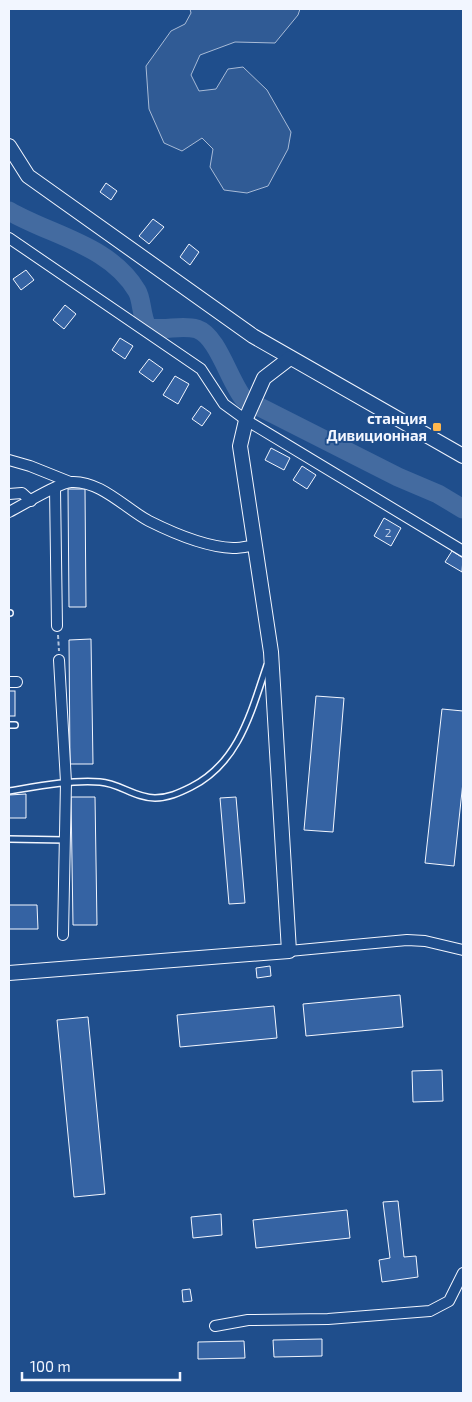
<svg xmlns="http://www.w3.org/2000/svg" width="472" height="1402" font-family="'Exo 2',sans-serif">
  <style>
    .built { fill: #305b95; stroke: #a8bbd7 }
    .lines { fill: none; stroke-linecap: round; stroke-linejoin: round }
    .river { stroke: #446ba0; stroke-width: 19 }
    .building { fill: #3563a3; stroke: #f2f6ff }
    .lane-casing { stroke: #f2f6ff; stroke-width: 8 }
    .street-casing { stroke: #f2f6ff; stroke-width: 12 }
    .secondary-casing { stroke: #f2f6ff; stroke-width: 16 }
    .path { stroke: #b3c4dc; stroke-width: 2; stroke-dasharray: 4 2.5; stroke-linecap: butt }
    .lane { stroke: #1f4e8c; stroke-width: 5 }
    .street { stroke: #1f4e8c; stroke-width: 10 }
    .secondary { stroke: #1f4e8c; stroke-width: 14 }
    .poi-dot { fill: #ffb74d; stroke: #1f4e8c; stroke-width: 2 }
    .labels { text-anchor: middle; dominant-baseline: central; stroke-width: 4; stroke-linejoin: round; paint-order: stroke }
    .number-label { font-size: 12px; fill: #c3d1e8 }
    .poi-label { font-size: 15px; font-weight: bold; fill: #f2f6ff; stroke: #1f4e8c; text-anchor: end }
  </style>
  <rect width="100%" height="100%" fill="#1f4e8c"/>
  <polygon class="built" points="190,9 300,9 298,15 275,43 235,42 200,55 191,75 199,91 216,89 228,69 243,67 267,90 291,132 288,149 268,186 247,193 224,190 210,167 213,149 202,138 182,151 164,143 149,109 146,66 171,31 185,24 191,13"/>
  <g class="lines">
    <path class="river" d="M9,211c43,25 101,34 128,80 5,8 4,24 10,36 17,5 33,-3 50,2 21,7 32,52 47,70l154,78 40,17 25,15"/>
  </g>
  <g class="building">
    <polygon points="106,183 117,191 111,200 100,192"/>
    <polygon points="153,219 164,227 149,244 139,236"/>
    <polygon points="189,244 199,252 190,265 180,257"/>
    <polygon points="26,270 34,280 21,290 13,279"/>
    <polygon points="65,305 76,314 64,329 53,320"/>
    <polygon points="120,338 133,346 125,359 112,350"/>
    <polygon points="149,359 163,369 153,382 139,372"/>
    <polygon points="175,376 189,384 178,404 163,395"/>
    <polygon points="201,406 211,413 202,426 192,419"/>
    <polygon points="271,448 290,458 284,470 265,460"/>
    <polygon points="302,466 316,475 307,489 293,480"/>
    <polygon points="68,489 85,489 86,607 69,607"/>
    <polygon points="384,518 401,528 391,546 374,536"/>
    <polygon points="452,551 463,558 462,572 445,562"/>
    <polygon points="91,639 93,764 70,764 69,640"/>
    <rect x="9" y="691" width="6" height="25"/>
    <polygon points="316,696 344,698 333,832 304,830"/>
    <polygon points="442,709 463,711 463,782 454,866 425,863"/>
    <polygon points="26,794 26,818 9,818 9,795"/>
    <polygon points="71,797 95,797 97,925 73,925"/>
    <polygon points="236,797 245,903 229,904 220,798"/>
    <polygon points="9,905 37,905 38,929 9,929"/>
    <polygon points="270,966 271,976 257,978 256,968"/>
    <polygon points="400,995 403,1027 306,1036 303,1004"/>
    <polygon points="274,1006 277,1038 180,1047 177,1015"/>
    <polygon points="88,1017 105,1194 74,1197 57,1020"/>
    <polygon points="442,1070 443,1101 413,1102 412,1071"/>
    <polygon points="398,1201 404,1257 416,1256 418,1277 382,1282 379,1260 390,1258 383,1202"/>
    <polygon points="347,1210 350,1238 256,1248 253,1220"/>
    <polygon points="221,1214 222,1235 193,1238 191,1217"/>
    <polygon points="190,1289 192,1301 183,1302 182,1290"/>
    <polygon points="322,1339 322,1356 274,1357 273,1340"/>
    <polygon points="244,1341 245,1358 198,1359 198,1342"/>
  </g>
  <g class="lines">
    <g class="lane-casing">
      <g id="lane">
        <polyline points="9,613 10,613"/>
        <polyline points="9,725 15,725"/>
        <path d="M9,791c30,-5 60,-11 91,-9 19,1 35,16 55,16 13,0 24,-5 36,-11 48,-24 60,-75 76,-122"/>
        <polyline points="9,839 65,840"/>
      </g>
    </g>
    <g class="street-casing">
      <g id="street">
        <polyline points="9,238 201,369 224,404 246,420 463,551"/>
        <polyline points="9,460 30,466 70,482"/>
        <polyline points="55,489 57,626"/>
        <polyline points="9,494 22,493 31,501"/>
        <path d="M9,512c14,-7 49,-29 62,-30 29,-2 55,27 78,39 24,12 57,26 84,27 8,0 16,-2 23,-3"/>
        <polyline points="59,660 66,782 63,935"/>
        <polyline points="9,682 17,682"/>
        <polyline points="289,951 407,940 425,941 463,950"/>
        <polyline points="215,1326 248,1320 328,1319 430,1311 449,1301 463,1273"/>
      </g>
    </g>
    <g class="secondary-casing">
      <g id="secondary">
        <polyline points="9,146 28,176 253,336 463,456"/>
        <polyline points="9,973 289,951 271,652 240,446 247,416 264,378 290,358"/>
      </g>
    </g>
    <polyline class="path" points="58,635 59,651"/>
    <use href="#lane" class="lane"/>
    <use href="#street" class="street"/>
    <use href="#secondary" class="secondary"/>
  </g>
  <rect class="poi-dot" x="432" y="422" width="10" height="10" rx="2.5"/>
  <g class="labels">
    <g class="number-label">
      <text x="388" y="532">2</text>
    </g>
    <g class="poi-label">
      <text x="427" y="418">станция<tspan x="427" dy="17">Дивиционная</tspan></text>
    </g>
  </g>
  <rect width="472" height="1402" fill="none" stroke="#f2f6ff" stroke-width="20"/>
  <path d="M22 1372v8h158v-8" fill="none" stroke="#f2f6ff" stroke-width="2.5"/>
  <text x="30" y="1372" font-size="15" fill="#f2f6ff" stroke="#1f4e8c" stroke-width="4" paint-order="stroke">100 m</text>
</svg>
